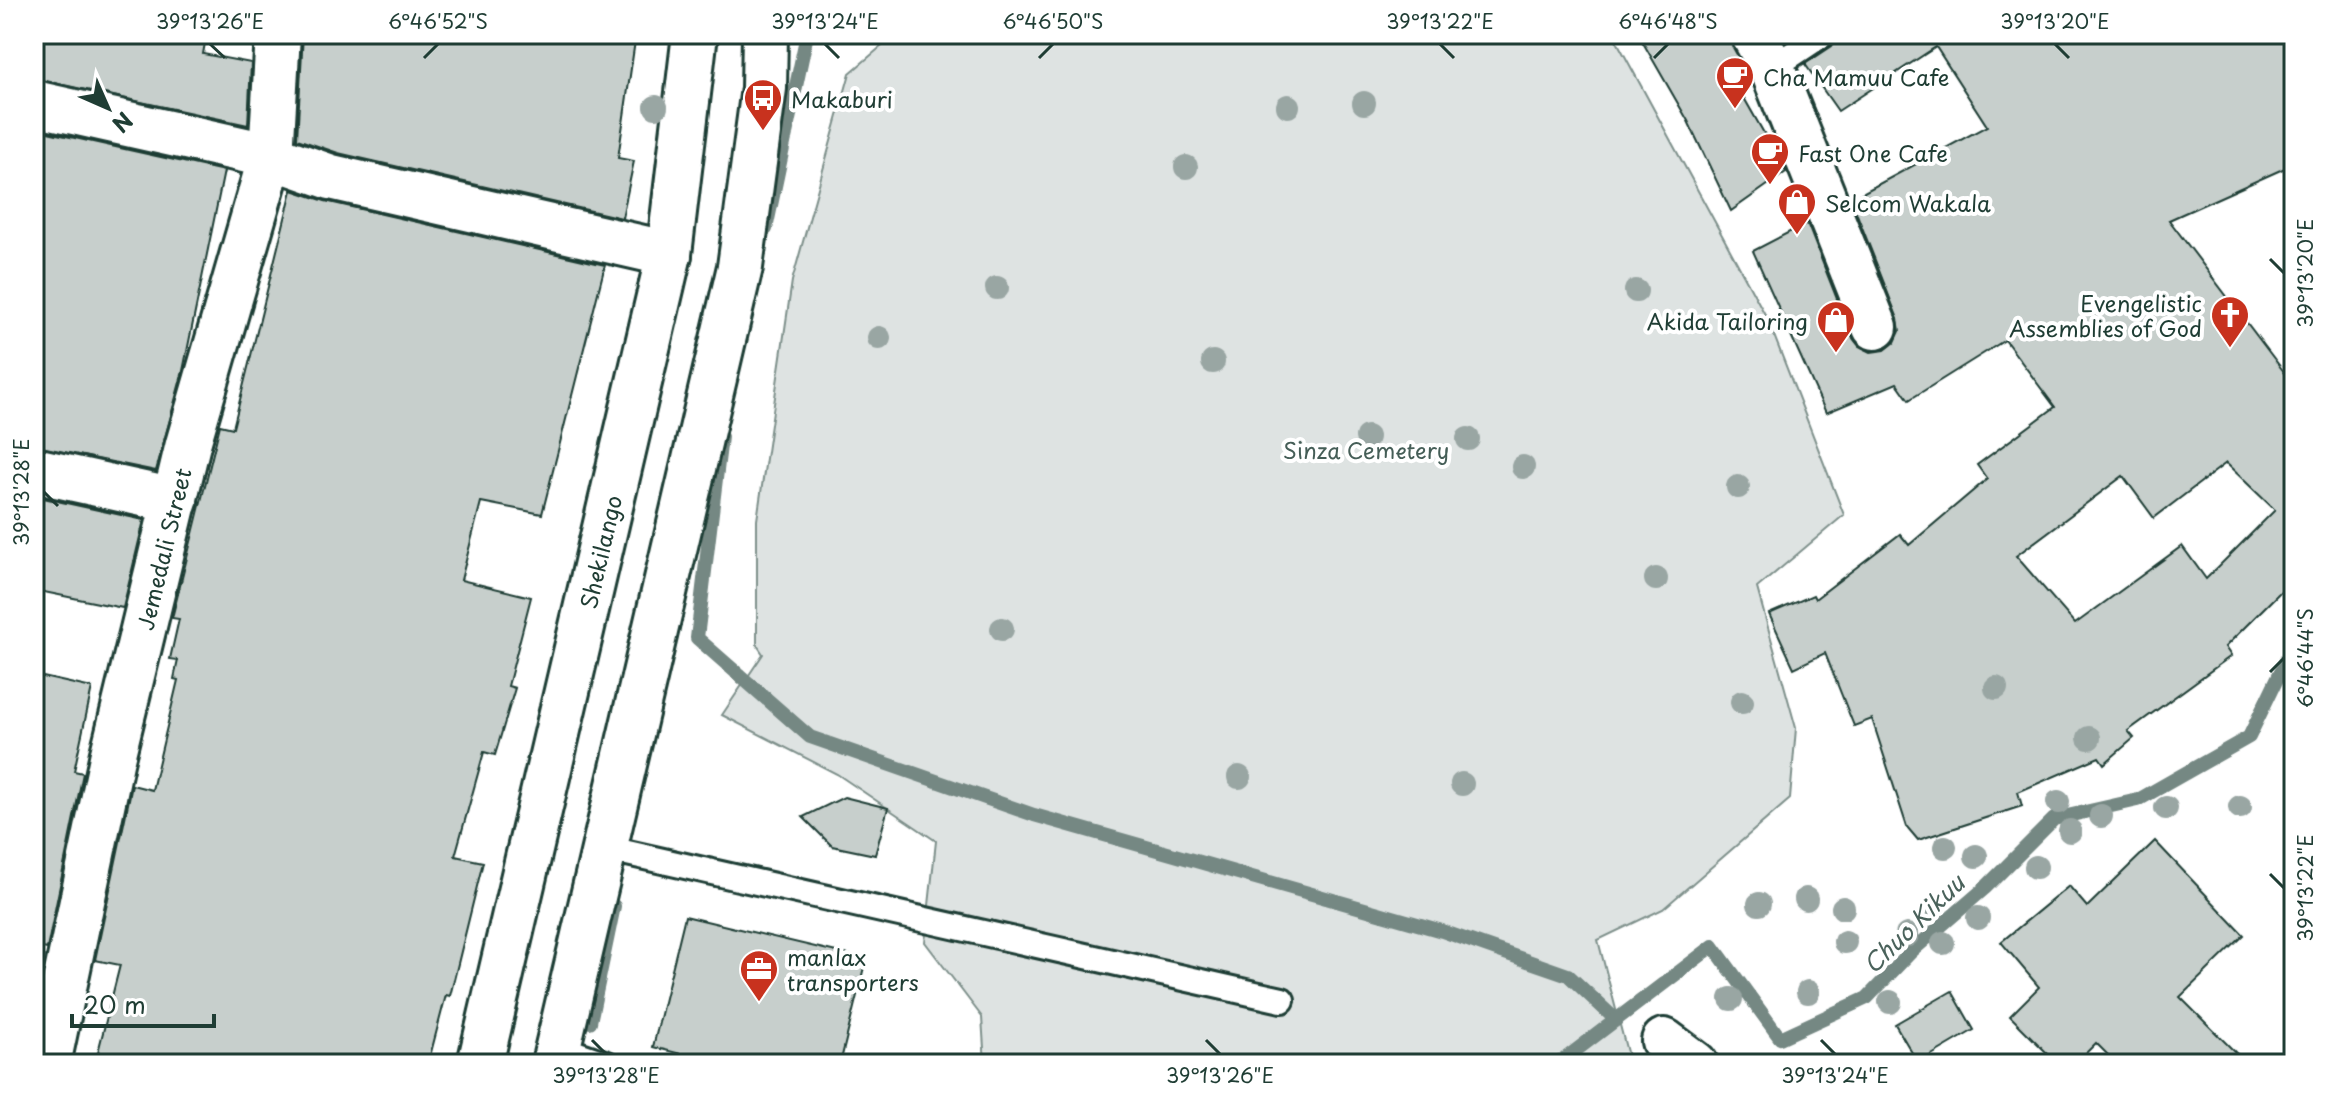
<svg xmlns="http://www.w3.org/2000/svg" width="2328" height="1098" font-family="'Playpen Sans',sans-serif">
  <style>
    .green { fill: #dee3e2; stroke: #7e908b; stroke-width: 2 }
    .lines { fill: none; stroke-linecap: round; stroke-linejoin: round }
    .stream { stroke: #758883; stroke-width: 14 }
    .building { fill: #c7cfcc; stroke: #1f3d34; stroke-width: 2; fill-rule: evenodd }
    .lane-casing { stroke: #1f3d34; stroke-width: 30 }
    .street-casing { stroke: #1f3d34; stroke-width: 50 }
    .secondary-casing { stroke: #1f3d34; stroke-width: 50 }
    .lane { stroke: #fff; stroke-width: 24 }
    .street { stroke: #fff; stroke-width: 44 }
    .secondary { stroke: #fff; stroke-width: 44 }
    .tree { fill: #99a6a3 }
    .ticks { fill: none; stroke: #1f3d34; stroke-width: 3 }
    .labels { text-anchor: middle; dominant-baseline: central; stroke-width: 8; stroke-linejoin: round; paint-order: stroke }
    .poi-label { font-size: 22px; fill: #1f3d34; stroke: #fff; text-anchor: start }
    .park-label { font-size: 22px; fill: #455e57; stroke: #fff }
    .street-label { font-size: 22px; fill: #1f3d34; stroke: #fff }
    .water-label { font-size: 24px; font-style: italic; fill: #4a625b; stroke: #fff }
    .neatline { fill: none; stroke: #1f3d34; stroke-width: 3 }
    .ticks-label { font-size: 20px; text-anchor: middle; fill: #1f3d34 }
  </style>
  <rect width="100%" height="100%" fill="#fff"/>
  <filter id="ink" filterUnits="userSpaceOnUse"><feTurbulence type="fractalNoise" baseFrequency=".0125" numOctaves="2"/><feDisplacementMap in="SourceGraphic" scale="16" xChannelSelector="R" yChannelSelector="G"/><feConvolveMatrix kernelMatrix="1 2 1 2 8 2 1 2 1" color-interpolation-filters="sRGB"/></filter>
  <g filter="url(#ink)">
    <polygon class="green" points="896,34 1613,34 1768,320 1844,515 1757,588 1796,728 1790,799 1663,909 1598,940 1628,1056 1622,1064 985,1064 982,1017 925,942 936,841 837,774 722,715 763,654 757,645 757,520 792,281 850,73"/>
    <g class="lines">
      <g class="stream">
        <polyline points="766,229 807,34"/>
        <polyline points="721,437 697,638 810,737 1034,815 1442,931 1568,975 1615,1019"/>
        <polyline points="590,1022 614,906"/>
        <polyline points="1558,1064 1713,946 1780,1038 1867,998 1912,951 1985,888 2054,819 2138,800 2249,737 2294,644"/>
      </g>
    </g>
    <g class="building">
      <polygon points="34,34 154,34 205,43 203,54 251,63 248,125 34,79"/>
      <polygon points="303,34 636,34 618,158 634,161 622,218 338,153 297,139"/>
      <polygon points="1638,34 1728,34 1747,75 1735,82 1786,172 1731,211 1688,121"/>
      <path d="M1838,34h456v130l-125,56 125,165v193l-69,69 6,9 -103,75 6,7 -30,26 -5,-7 -81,35 4,14 -104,34 -11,-13 -35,-108 -18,7 -29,-73 -31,15 -25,-54 44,-19 2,4 85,-65 9,11 78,-66 -10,-14 78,-58 -50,-67 -96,60 -12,-17 -71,30 -73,-162 54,-28 45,114 7,9 12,6 14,-2 10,-8 5,-11 -2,-12 -47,-120 136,-73 -51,-79 -98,64 -33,-47 27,-18zM2226,463l49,47 -69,69 -24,-33 -107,78 -59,-68 107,-80 31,42z"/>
      <polygon points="34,129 224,171 183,371 156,471 34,446"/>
      <polygon points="292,190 325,201 605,265 542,514 481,502 461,580 531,597 508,686 515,688 495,755 484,752 455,856 483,862 450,996 446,995 428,1064 95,1064 120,965 95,960 132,785 152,790 178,680 174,679 178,660 170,659 179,619 172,618 220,425 233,428"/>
      <polygon points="34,496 144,520 123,608 34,590"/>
      <polygon points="34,675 92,688 74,771 83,773 47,949 34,946"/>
      <polygon points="844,797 888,808 875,855 832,846 803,817"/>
      <polygon points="2155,841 2244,935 2180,997 2247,1064 2117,1064 2096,1043 2075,1064 2058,1064 2010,1016 2039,987 2001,942 2069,886 2087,907"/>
      <polygon points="685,916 866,959 840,1064 721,1064 653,1047"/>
      <polygon points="1952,991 1974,1030 1918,1063 1895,1024"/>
    </g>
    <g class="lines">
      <g class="lane-casing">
        <g id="lane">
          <polyline points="1772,68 1823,34"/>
          <polyline points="605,848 1282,1000"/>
          <polyline points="558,1047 607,1064"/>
        </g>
      </g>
      <g class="street-casing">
        <g id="street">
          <polyline points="1753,34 1772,68 1875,327"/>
          <polyline points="34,103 271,156 331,177 669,254"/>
          <polyline points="34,470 175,501"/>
          <polyline points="1664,1041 1695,1064"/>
          <path id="s1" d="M48,1064l64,-306 76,-314 83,-288 7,-122"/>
        </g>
      </g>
      <g class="secondary-casing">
        <g id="secondary">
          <path id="s2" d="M480,1064l189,-810 26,-220"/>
          <polyline points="554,1064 740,267 764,88 765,34"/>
        </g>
      </g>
      <use href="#lane" class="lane"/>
      <use href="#street" class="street"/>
      <use href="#secondary" class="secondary"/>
    </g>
    <g class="tree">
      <circle cx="1364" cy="103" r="12"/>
      <circle cx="1288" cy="106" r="12"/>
      <circle cx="656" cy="107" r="12"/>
      <circle cx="1186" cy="167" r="12"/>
      <circle cx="997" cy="288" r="12"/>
      <circle cx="1636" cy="291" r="12"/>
      <circle cx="879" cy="338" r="12"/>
      <circle cx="1213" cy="362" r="12"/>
      <circle cx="1367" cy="437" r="12"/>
      <circle cx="1468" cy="439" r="12"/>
      <circle cx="1523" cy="467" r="12"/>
      <circle cx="1738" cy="487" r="12"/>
      <circle cx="1656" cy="579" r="12"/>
      <circle cx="1002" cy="629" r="12"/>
      <circle cx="1996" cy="688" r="12"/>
      <circle cx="1742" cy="702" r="12"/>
      <circle cx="2089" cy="738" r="12"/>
      <circle cx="1239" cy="777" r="12"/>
      <circle cx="1462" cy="784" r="12"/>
      <circle cx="2058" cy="802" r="12"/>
      <circle cx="2240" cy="807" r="12"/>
      <circle cx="2166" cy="808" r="12"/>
      <circle cx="2101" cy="816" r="12"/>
      <circle cx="2070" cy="831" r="12"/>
      <circle cx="1945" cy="847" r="12"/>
      <circle cx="1976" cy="856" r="12"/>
      <circle cx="2036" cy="867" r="12"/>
      <circle cx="1806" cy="899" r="12"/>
      <circle cx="1759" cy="904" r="12"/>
      <circle cx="1843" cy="908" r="12"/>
      <circle cx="1933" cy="909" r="12"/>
      <circle cx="1978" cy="918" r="12"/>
      <circle cx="1907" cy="935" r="12"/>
      <circle cx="1845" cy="942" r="12"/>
      <circle cx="1943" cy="943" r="12"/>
      <circle cx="1808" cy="992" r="12"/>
      <circle cx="1731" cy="999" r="12"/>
      <circle cx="1890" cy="1002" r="12"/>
    </g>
  </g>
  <path class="ticks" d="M210,44l15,14M825,44l14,14M1440,44l14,14M2055,44l14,14M424,58l14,-14M1039,58l14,-14M1654,58l14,-14M2270,259l14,14M44,492l14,14M2270,672l14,-14M2270,874l14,14M592,1040l14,14M1206,1040l14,14M1821,1040l14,14"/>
  <defs>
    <g id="cafe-pin" transform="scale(2)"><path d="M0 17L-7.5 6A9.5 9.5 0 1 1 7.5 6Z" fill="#c8321e" stroke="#fff"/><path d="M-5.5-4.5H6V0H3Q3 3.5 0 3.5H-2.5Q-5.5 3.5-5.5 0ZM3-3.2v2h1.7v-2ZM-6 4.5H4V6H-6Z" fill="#fff"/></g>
    <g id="bus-pin" transform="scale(2)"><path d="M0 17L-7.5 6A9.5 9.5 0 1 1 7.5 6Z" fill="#c8321e" stroke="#fff"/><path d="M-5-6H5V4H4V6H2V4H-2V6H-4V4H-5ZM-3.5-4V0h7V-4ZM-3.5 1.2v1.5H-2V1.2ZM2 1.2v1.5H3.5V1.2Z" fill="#fff"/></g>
    <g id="shop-pin" transform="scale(2)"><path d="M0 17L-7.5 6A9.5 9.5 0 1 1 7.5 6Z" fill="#c8321e" stroke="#fff"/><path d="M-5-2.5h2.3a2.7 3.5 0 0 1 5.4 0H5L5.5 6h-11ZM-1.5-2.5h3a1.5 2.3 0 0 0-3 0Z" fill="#fff"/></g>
    <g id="church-pin" transform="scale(2)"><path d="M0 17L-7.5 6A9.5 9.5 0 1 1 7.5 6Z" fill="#c8321e" stroke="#fff"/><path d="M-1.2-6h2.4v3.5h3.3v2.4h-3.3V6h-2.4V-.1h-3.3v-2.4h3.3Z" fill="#fff"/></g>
    <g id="office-pin" transform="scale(2)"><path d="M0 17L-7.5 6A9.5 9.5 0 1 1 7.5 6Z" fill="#c8321e" stroke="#fff"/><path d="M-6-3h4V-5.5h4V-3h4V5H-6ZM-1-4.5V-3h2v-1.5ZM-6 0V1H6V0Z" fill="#fff"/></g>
  </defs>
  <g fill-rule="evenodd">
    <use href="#cafe-pin" x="1735" y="76"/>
    <use href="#bus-pin" x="763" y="98"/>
    <use href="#cafe-pin" x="1770" y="152"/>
    <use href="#shop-pin" x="1797" y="202"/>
    <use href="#church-pin" x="2230" y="315"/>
    <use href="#shop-pin" x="1836" y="320"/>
    <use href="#office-pin" x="759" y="969"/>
  </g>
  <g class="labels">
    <g class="poi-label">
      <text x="1763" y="76">Cha Mamuu Cafe</text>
      <text x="791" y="98">Makaburi</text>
      <text x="1798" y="152">Fast One Cafe</text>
      <text x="1825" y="202">Selcom Wakala</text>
      <text x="2202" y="302" text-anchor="end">Evengelistic<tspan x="2202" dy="25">Assemblies of God</tspan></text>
      <text x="1808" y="320" text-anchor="end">Akida Tailoring</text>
      <text x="787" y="956">manlax<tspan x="787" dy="25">transporters</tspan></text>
    </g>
    <g class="park-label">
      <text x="1366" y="449">Sinza Cemetery</text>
    </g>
    <g class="street-label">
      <text stroke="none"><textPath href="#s1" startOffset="528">Jemedali Street</textPath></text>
      <text stroke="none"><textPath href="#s2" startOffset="526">Shekilango</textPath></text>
    </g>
    <g class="water-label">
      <text transform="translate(1913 923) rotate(-44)">Chuo Kikuu</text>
    </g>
  </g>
  <rect width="2328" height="1098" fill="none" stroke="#fff" stroke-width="88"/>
  <g transform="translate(108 108) rotate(135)" stroke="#ffffff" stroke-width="6" paint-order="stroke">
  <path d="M0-6L14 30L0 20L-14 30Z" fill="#1f3d34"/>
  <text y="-12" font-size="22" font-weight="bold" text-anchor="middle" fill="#1f3d34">N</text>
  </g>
  <path d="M72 1014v12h142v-12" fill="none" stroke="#1f3d34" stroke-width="4"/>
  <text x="84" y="1014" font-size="24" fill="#1f3d34" stroke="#ffffff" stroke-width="6" paint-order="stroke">20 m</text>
  <rect x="44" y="44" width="2240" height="1010" class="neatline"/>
  <g class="ticks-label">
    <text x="210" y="29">39°13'26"E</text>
    <text x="438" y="29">6°46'52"S</text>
    <text x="825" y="29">39°13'24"E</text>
    <text x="1053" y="29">6°46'50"S</text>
    <text x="1440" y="29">39°13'22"E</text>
    <text x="1668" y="29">6°46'48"S</text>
    <text x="2055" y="29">39°13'20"E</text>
    <text transform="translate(2306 273) rotate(-90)" y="7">39°13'20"E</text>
    <text transform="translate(22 492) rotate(-90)" y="7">39°13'28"E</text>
    <text transform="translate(2306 658) rotate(-90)" y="7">6°46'44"S</text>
    <text transform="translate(2306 888) rotate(-90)" y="7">39°13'22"E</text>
    <text x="606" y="1083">39°13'28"E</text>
    <text x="1220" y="1083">39°13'26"E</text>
    <text x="1835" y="1083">39°13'24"E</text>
  </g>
</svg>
